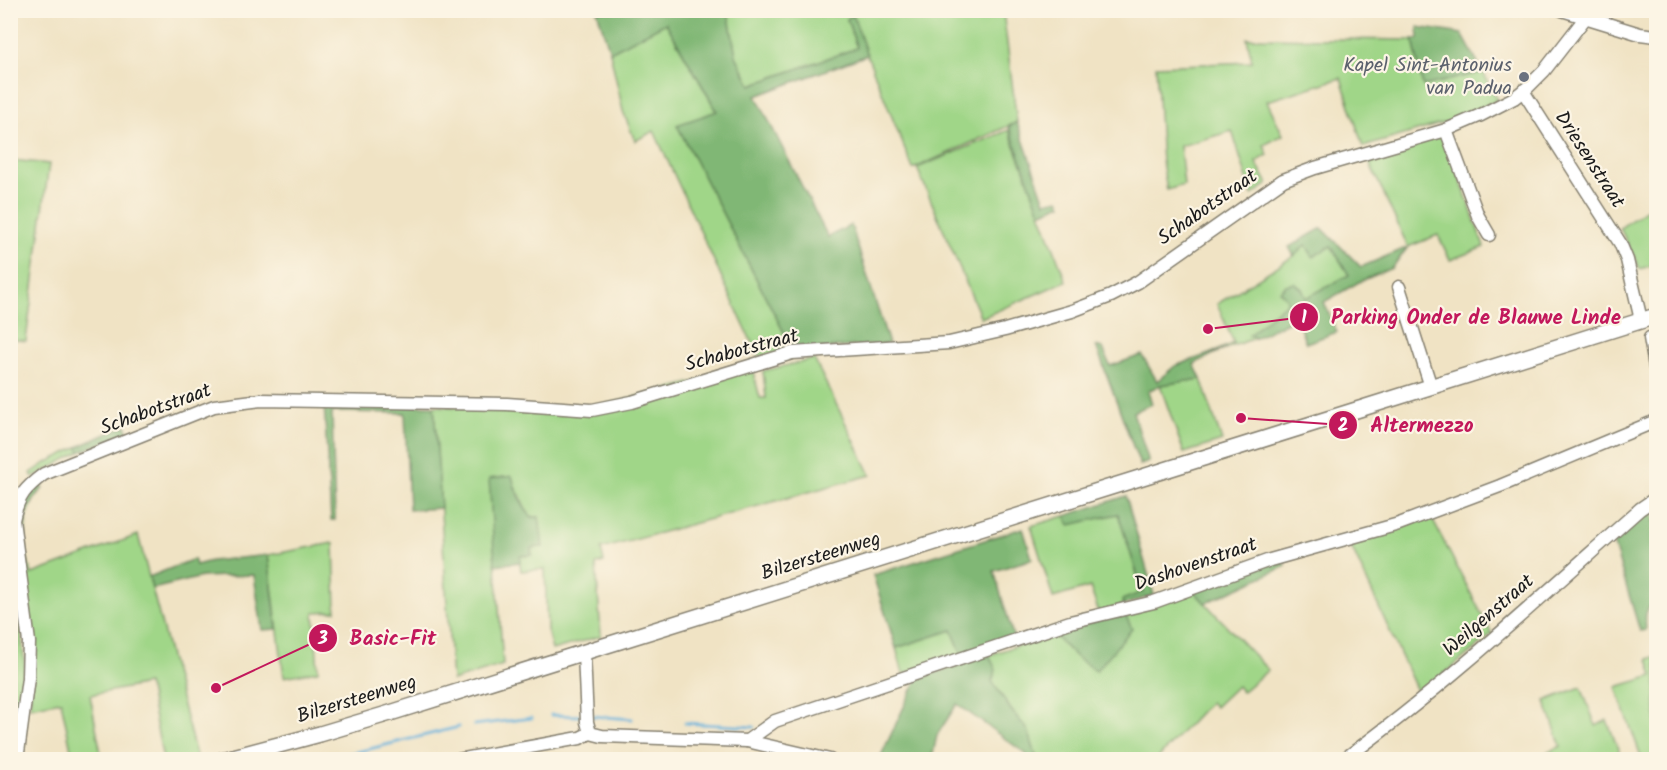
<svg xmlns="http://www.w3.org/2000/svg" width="1667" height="770" font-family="Kalam,sans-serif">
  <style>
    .green { fill: #a0d688; stroke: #5e7952; stroke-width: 1.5 }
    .forest { fill: #80b774; stroke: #4e6a48; stroke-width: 1.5 }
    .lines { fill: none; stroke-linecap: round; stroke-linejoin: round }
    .stream { stroke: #5dadd8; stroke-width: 3 }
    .minor-casing { stroke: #868070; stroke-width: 15 }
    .major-casing { stroke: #868070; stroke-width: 18 }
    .minor { stroke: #fff; stroke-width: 12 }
    .major { stroke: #fff; stroke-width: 15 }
    .worship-dot { fill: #6b7280; stroke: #fcf5e5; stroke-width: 2 }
    .labels { text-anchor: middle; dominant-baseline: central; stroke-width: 4.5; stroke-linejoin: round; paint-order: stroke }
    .worship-label { font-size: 20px; fill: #5b616d; stroke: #fcf5e5; text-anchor: end }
    .street-label { font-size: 20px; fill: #1c1c1c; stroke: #fcf5e5 }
    .leader { fill: none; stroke: #c2185b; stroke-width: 2 }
    .callout-dot { fill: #c2185b; stroke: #fcf5e5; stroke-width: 2 }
    .mark-label { font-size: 18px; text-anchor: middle; font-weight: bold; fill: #fff }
    .callout-label { font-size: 21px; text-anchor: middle; font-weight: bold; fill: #c2185b; stroke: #fcf5e5; stroke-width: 4.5; stroke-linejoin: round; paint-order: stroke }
  </style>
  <rect width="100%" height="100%" fill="#fcf5e5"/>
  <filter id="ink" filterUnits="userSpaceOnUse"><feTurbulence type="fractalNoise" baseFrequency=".0167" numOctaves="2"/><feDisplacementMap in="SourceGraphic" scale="12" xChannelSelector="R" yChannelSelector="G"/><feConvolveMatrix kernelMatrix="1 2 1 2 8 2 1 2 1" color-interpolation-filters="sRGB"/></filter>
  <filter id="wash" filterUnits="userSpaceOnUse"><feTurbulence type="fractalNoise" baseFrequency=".008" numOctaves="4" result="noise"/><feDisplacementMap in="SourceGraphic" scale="24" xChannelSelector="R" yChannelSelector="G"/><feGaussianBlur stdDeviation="1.35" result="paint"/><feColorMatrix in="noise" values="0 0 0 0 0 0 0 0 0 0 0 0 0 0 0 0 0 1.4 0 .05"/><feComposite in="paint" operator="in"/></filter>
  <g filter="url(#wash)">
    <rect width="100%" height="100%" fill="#f0e3c4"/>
    <g class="green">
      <polygon points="728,11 1003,11 1017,122 913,169 867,55 853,15 847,19 857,48 751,85 736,56"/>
      <polygon points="666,23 717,112 677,125 793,350 758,356 654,131 635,141 623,111 610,52"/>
      <polygon points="1247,38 1413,40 1423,86 1483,72 1497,100 1457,119 1363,147 1341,78 1267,101 1283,135 1264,145 1268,155 1256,162 1268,184 1252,195 1232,131 1180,146 1184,185 1167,190 1162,162 1156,66 1252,62"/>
      <polygon points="1009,130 1066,281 981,318 917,168"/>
      <polygon points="1438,136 1446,139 1484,247 1450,260 1438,235 1408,247 1367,157"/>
      <polygon points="11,160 49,164 26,341 11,339"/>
      <polygon points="1656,203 1656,264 1640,269 1620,228"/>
      <polygon points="1306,244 1331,245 1349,275 1305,299 1302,289 1250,335 1255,338 1200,358 1234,343 1217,304 1294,256"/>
      <path d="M814,359l57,116 -270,74 3,13 -8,2 5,72 -49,14 -5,-20 -2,-61 -24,2 -2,-15 13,-1 -1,-7 8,-31h-7c-8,-7 -8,-13 -12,-22 -5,-9 -21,-12 -30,-16l13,186 -51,16 -18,-275 144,6 174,-45 8,31h6l-3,-27z"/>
      <polygon points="1201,379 1222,441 1184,453 1160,385"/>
      <polygon points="78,447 80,452 33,477 31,473 46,463"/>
      <polygon points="1118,513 1143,593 1122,600 1123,605 1099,613 1090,587 1053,598 1031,526 1065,516 1070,525"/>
      <path d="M18,515l8,2c-1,21 -2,38 6,57l106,-39 59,224h-34l-15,-75 -58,11 12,64h-29l-12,-58 -31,6 3,-50z"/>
      <polygon points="1430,515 1492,634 1419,695 1349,542"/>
      <polygon points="334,543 336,611 314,612 318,671 284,677 268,555"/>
      <polygon points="1193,590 1268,670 1242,692 1237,686 1215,707 1210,702 1157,759 1037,759 1028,730 1011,710 992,681 989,655 1053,634 1076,657 1124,612"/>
      <polygon points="10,592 12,601 17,601 25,666 17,725 11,727"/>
      <polygon points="952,630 962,655 903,674 896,648"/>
      <polygon points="1656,656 1656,759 1642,759 1616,687 1653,676 1648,659"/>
      <polygon points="1581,687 1596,726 1607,720 1622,759 1534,759 1561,746 1545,701"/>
    </g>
    <g class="forest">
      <polygon points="597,11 728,11 736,56 751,85 857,48 847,19 853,15 867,55 756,96 828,237 851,225 889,344 793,350 677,125 717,111 666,23 610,52"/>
      <polygon points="1418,27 1462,34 1483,72 1423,86 1413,40 1419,39"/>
      <polygon points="1017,122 1045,202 1059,199 1062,204 1040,213 1009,127"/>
      <polygon points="1322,228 1361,267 1408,247 1392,268 1359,282 1324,302 1337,332 1306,343 1296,318 1255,338 1249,335 1288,301 1280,291 1286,285 1295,283 1302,289 1306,298 1349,275 1331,246 1313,257 1306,245 1294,256 1289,247"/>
      <polygon points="1096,346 1103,348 1110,366 1142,355 1157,381 1175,366 1226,348 1194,364 1201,379 1160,385 1148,391 1152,404 1133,412 1149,462 1140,465"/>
      <polygon points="324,404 434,406 441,508 409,510 405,413 332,412 335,520 331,520"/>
      <polygon points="126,425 128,432 80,452 78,447"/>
      <path d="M512,476c3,13 10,32 20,41h7l4,30 -12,1 1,7 -12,1v6l-25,3 -6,-86z"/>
      <polygon points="37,481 43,488 34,500 26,517 18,515 25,497"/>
      <polygon points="1126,496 1154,595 1123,605 1122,600 1143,592 1118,514 1070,525 1065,516"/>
      <path d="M1651,507l5,20v74c-12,7 -11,16 -10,29l-6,1 -28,-92z"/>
      <polygon points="1023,528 1032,559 994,571 1014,639 962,655 952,630 896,648 873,575"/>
      <polygon points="268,555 277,629 262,630 254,575 202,577 152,589 149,577 194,559 196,565 211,561"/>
      <polygon points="1281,559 1286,566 1205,603 1193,590"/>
      <polygon points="1124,612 1132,629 1096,671 1076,657 1053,634"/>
      <polygon points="989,655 996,670 992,681 1011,710 1028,730 1037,759 1029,759 1026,754 957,704 937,735 933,754 930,759 879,760 917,679"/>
    </g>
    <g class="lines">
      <g class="stream">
        <polyline points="551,715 582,716"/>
        <polyline points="593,716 632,719"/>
        <polyline points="685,723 754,727"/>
        <polyline points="474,725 532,718"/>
        <polyline points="324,760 459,727"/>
      </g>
    </g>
  </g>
  <g filter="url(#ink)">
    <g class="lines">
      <g class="minor-casing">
        <g id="minor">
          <polyline points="1562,10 1640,34 1656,36"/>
          <polyline points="1523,91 1620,243 1627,260 1641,320"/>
          <polyline points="1446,130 1478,216 1489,235"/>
          <polyline points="1399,287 1431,387"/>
          <polyline points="1650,338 1656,373"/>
          <polyline points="584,653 587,722 590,733"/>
          <polyline points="590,733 602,736 747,741 830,760"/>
          <polyline points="747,741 775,721 1070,622 1154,602 1270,560 1399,524 1500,486 1656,421"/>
          <path d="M17,760l11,-82 1,-36 -16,-122c5,-24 12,-32 31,-46l170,-68 47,-6 246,4 85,6 40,-8 160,-49 157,-10 56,-13 67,-19 39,-15 27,-14 145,-102 32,-12 131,-38 35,-15 33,-17 13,-10 17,-17 42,-54 3,-7"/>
          <polyline points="458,760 580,738 590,733"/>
          <path d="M1343,760c105,-76 200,-165 297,-251l16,-11"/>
        </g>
      </g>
      <g class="major-casing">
        <polyline id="major" points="222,760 320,734 387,714 1656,316"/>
      </g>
      <use href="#minor" class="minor"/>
      <use href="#major" class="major"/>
    </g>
  </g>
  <circle class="worship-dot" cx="1524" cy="77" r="6"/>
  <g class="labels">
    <g class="worship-label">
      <text x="1512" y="66">Kapel Sint-Antonius<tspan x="1512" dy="23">van Padua</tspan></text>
    </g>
    <g class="street-label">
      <text transform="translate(1589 160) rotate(57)">Driesenstraat</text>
      <text transform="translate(1208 208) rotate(-35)">Schabotstraat</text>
      <text transform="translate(742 351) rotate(-15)">Schabotstraat</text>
      <text transform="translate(156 410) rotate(-20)">Schabotstraat</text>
      <text transform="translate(821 557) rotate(-17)">Bilzersteenweg</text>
      <text transform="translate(1196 565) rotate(-19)">Dashovenstraat</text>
      <text transform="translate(1489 616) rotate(-41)">Weilgenstraat</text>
      <text transform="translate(357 700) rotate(-17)">Bilzersteenweg</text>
    </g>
  </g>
  <path class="leader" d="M1208 329L1304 317M1241 418L1343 425M216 688L323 638"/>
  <g class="callout-dot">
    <circle cx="1208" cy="329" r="6"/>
    <circle cx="1241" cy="418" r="6"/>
    <circle cx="216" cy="688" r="6"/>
    <circle cx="1304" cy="317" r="15"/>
    <circle cx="1343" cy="425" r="15"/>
    <circle cx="323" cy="638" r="15"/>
  </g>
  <g class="mark-label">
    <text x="1304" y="323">1</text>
    <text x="1343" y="431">2</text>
    <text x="323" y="644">3</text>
  </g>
  <g class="callout-label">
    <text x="1476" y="324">Parking Onder de Blauwe Linde</text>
    <text x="1422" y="432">Altermezzo</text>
    <text x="393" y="645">Basic-Fit</text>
  </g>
  <rect width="1667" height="770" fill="none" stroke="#fcf5e5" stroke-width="36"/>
</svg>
